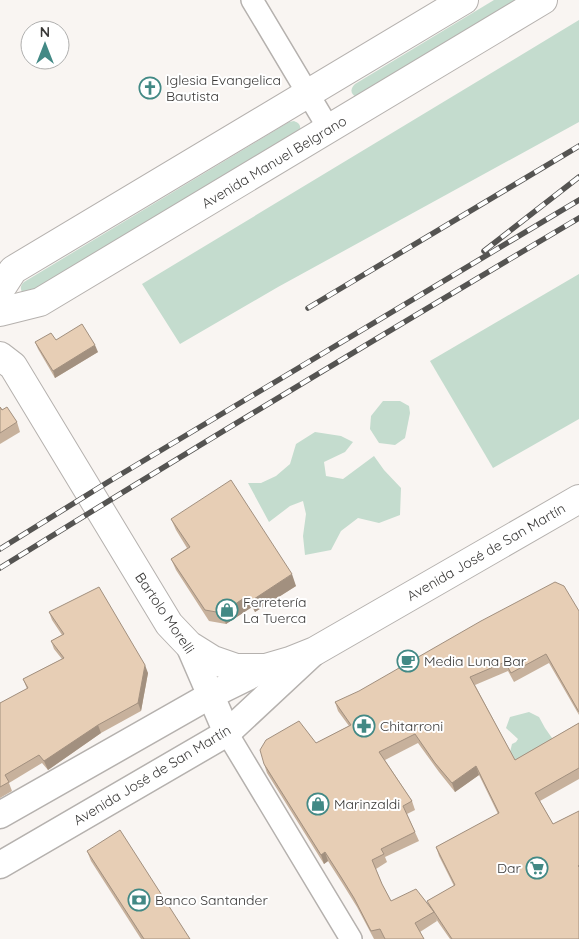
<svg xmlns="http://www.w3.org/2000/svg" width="579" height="939" font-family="Quicksand,sans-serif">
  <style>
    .green { fill: #c4dcce }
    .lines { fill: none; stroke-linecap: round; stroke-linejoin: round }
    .minor-casing { stroke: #b5b1ae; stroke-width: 24 }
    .tertiary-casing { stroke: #b5b1ae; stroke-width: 29 }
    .secondary-casing { stroke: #b5b1ae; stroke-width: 30 }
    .primary-casing { stroke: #b5b1ae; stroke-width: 30 }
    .minor { stroke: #fff; stroke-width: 21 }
    .tertiary { stroke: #fff; stroke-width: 26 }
    .secondary { stroke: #fff; stroke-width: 28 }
    .primary { stroke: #fff; stroke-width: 28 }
    .rail-casing { stroke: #555452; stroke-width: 5.5 }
    .rail { stroke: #fff; stroke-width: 4; stroke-dasharray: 11; stroke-linecap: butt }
    .wall { fill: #c7b19c; fill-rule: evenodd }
    .shaded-wall { fill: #a2907f }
    .building { fill: #e7ceb5; stroke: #a2907f }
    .labels { text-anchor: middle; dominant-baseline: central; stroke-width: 4; stroke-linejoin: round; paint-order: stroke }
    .poi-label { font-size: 14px; fill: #3a3938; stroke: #fff; text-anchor: start }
    .street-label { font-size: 14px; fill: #3a3938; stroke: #fff }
  </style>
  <rect width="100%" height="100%" fill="#f9f5f2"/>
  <g class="green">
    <path d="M494,0h29l-165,98c-7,-3 -9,-8 -3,-14z"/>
    <polygon points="579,20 579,122 278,287 180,344 142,284"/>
    <path d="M294,121c5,2 7,4 6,10l-268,164 -9,-1c-3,-5 -3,-8 1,-12l265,-160z"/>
    <polygon points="579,274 579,419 493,468 430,361"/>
    <polygon points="383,401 400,401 409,406 410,413 405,438 395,445 379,443 370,429 371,416"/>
    <polygon points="315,432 341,436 353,442 345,452 324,462 326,476 343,479 374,456 384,470 401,488 400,515 379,523 358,518 341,531 331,550 305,555 303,536 306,514 303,501 290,506 269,522 248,483 261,483 276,476 290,464 296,444"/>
    <polygon points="529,712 539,717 545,728 552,738 553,749 518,769 510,752 512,744 516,742 518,739 506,728 510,717"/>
  </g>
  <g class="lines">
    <g class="minor-casing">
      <g id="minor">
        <polyline points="252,0 329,129"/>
        <polyline points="227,733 351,939"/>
      </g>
    </g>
    <g class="tertiary-casing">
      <g id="tertiary">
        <polyline points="189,645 227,733"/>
        <polyline points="0,815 211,695 266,668"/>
        <polyline points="0,865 227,733 314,652"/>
      </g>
    </g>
    <g class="secondary-casing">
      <g id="secondary">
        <polyline points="0,290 13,270 464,0"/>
        <polyline points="0,312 40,302 543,0"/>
      </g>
    </g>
    <g class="primary-casing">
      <polyline id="primary" points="0,356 13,366 169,624 189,645 213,660 236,668 266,668 290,661 315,651 579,499"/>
    </g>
    <use href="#minor" class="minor"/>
    <use href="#tertiary" class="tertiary"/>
    <use href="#secondary" class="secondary"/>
    <use href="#primary" class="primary"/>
    <g class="rail-casing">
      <g id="rail">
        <polyline points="484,251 579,177"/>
        <polyline points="308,308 579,146"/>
        <polyline points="0,549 108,482 579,200"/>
        <path d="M0,568c192,-119 385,-235 579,-350"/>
      </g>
    </g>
    <use href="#rail" class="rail"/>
  </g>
  <g class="wall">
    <polygon points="56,340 98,352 55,378 38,349 35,342"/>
    <polygon points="0,407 17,422 20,432 0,444"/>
    <polygon points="171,519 296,586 255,612 252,607 226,624 209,621 176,570 171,559 187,548 176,530"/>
    <path d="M579,611v104l-30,-52 -35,19 -6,-11 -33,14 40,75 64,-37v56l-39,22 13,23 26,-13v128h-129l-14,-20 1,2 -17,11 4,7h-50l-17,-32 -13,-21 -16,-25 -4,3 -57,-91 -3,-9 52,-21 33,-17 -11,-15 -3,-9zM418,743l21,29 16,20 24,-17 19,39 -62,33 3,9 15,30 -27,15 2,5 -38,-5 -9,-17 -6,-15 11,-7 -2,-5 34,-16 -12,-27 8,-4 -3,-9 -27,-41z"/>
    <polygon points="49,612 148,673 141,711 101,733 48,770 42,763 9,783 12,791 0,798 0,703 27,689 23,679 62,659 54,649 51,641 62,635 52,620"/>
    <polygon points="87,851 190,939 141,939 91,861"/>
  </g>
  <g class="shaded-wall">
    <polygon points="95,345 98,352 55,378 53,371"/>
    <polygon points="292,574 296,586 255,612 251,601"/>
    <polygon points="247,596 252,607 226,624 222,613"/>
    <polygon points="145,665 148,673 141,711 138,703"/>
    <polygon points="98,725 101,733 48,770 44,761"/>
    <polygon points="476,766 479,775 455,792 452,783"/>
    <polygon points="325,852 328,861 324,864 321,855"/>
  </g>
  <g class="building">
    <polygon points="82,324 95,345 53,371 35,342 51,333 56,340"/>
    <polygon points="0,407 2,410 7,407 17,422 0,433"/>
    <polygon points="231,480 292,574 251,601 247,596 222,613 205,610 171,559 190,547 171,519"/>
    <polygon points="555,582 564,586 579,611 579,712 546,654 511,673 505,662 470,677 515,760 579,723 579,768 535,793 553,824 579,811 579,865 578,866 579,867 579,939 452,939 427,901 455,885 436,847 499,813 476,766 452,783 435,763 415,734 379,752 412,801 403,806 415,832 381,849 384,854 372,860 382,884 391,901 416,889 434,912 415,923 424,939 385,939 380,929 371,931 354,898 341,877 325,852 321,855 264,764 260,750 266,740 299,721 316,743 351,725 335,702 359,691 481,621"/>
    <polygon points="99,587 145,665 138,703 98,725 44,761 39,755 5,775 9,782 0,787 0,703 28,688 23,679 64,658 51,641 64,634 49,612"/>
    <polygon points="120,830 190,939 144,939 87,851"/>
  </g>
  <defs>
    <g id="church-ring" transform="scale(1.125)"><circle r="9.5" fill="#fff" stroke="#428985" stroke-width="1.5"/><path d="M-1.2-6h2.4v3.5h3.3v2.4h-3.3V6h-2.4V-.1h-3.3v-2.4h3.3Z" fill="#428985"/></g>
    <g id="shop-ring" transform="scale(1.125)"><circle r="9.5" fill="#fff" stroke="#428985" stroke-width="1.5"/><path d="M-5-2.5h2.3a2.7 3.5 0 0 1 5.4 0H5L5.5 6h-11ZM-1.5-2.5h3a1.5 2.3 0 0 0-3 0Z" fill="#428985"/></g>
    <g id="cafe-ring" transform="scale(1.125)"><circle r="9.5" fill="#fff" stroke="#428985" stroke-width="1.5"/><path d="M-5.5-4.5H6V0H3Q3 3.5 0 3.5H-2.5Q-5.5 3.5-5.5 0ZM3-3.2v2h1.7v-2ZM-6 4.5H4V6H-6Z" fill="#428985"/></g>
    <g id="pharmacy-ring" transform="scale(1.125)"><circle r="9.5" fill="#fff" stroke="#428985" stroke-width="1.5"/><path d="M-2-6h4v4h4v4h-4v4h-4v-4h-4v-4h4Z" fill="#428985"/></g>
    <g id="supermarket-ring" transform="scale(1.125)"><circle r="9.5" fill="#fff" stroke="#428985" stroke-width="1.5"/><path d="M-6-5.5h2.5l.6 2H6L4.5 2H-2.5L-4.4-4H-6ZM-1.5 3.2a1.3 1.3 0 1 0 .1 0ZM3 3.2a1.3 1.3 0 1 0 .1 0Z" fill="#428985"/></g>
    <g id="bank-ring" transform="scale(1.125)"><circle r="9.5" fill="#fff" stroke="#428985" stroke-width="1.5"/><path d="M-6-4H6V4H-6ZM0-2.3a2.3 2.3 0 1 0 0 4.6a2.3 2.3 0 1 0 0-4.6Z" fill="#428985"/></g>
  </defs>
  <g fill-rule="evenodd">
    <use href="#church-ring" x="150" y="88"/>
    <use href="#shop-ring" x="227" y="610"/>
    <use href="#cafe-ring" x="408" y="661"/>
    <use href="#pharmacy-ring" x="364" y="726"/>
    <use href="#shop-ring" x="318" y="804"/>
    <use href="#supermarket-ring" x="537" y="868"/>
    <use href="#bank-ring" x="139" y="900"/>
  </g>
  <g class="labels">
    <g class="poi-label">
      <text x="166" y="80">Iglesia Evangelica<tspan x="166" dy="16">Bautista</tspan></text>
      <text x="243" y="602">Ferretería<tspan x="243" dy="16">La Tuerca</tspan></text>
      <text x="424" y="661">Media Luna Bar</text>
      <text x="380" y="726">Chitarroni</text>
      <text x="334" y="804">Marinzaldi</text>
      <text x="521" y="868" text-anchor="end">Dar</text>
      <text x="155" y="900">Banco Santander</text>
    </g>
    <g class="street-label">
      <text transform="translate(274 162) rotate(-31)">Avenida Manuel Belgrano</text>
      <text transform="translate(486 552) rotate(-30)">Avenida José de San Martín</text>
      <text transform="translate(165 613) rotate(56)">Bartolo Morelli</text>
      <text transform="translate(152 775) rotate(-31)">Avenida José de San Martín</text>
    </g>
  </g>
  <g transform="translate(45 45)"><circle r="24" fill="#ffffff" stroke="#b0b0af"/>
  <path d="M0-4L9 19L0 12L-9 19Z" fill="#428985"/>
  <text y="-8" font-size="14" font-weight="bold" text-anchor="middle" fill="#3a3938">N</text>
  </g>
</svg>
